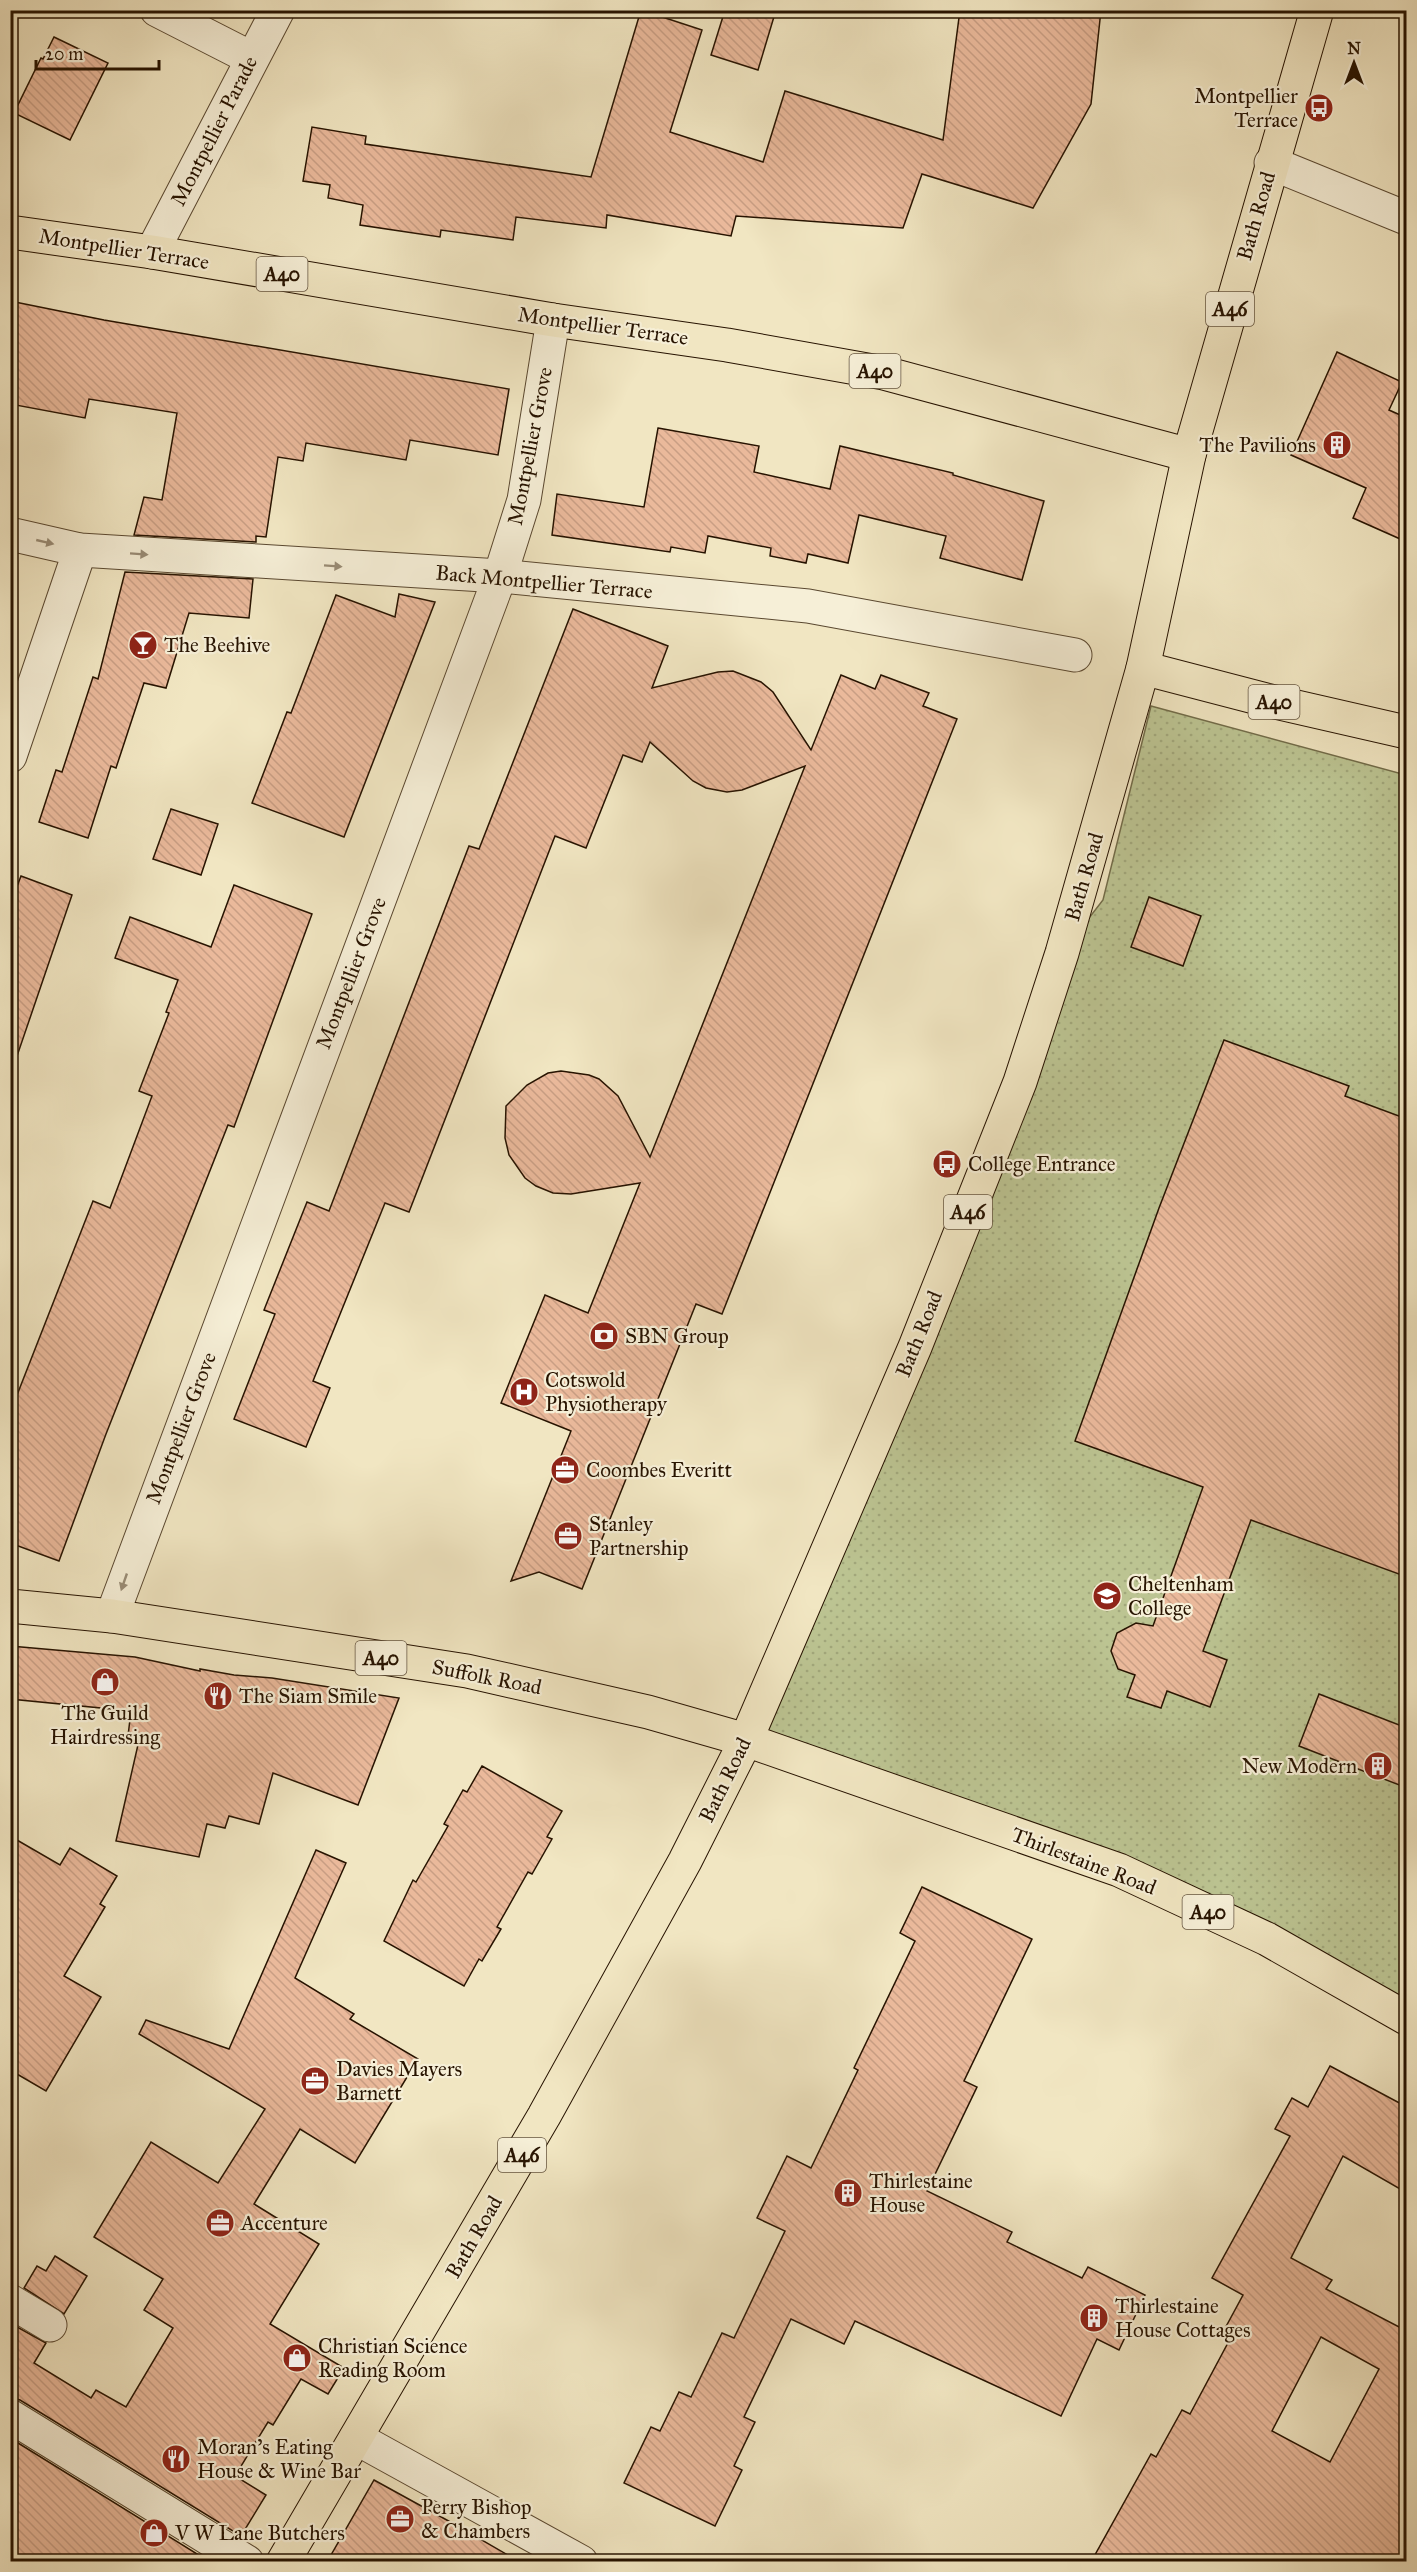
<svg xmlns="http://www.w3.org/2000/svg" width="1417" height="2572" font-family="'IM FELL Great Primer',serif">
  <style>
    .grass { fill: url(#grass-dots); stroke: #726c49; stroke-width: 1.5 }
    .building { fill: url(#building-back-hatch); stroke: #271300; stroke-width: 1.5; fill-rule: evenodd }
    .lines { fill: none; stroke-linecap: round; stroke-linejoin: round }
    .street-casing { stroke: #5a4830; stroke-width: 35 }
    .primary-casing { stroke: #271300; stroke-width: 35 }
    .highway-casing { stroke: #271300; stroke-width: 35 }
    .street { stroke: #f6efd7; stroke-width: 33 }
    .primary { stroke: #f1e6c2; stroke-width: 33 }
    .highway { stroke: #f1e6c2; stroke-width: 33 }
    .oneway { fill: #998c76 }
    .labels { text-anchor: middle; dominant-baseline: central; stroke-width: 4.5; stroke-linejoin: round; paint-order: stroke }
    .shield { fill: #f6efd7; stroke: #655540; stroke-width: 1.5 }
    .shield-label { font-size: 20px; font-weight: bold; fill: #271300 }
    .poi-label { font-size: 21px; fill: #271300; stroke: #f6efd7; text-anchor: start }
    .street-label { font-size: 21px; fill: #271300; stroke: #f6efd7 }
  </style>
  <defs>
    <pattern id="grass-dots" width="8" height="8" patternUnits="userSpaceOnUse" patternTransform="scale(1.5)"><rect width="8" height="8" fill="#bcc492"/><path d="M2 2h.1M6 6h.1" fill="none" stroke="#a2a87c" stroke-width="1.8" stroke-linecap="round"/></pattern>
    <pattern id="building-back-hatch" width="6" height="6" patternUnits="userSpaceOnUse" patternTransform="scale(1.5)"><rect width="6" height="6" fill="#eab99b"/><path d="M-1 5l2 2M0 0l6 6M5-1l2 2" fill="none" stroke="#c99e84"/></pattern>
  </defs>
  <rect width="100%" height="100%" fill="#f1e6c2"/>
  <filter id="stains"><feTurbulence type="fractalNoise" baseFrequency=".00333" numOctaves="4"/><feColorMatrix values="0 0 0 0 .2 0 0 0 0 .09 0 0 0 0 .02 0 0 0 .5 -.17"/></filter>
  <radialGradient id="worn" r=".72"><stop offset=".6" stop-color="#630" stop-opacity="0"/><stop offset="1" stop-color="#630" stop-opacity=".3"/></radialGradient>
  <polygon class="grass" points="1151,706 1406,775 1406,2018 1267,1939 746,1740 1062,953 1103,900"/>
  <g class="building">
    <polygon points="641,10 702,30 670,132 763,162 785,91 943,140 960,10 1101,10 1091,104 1033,208 922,174 903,228 736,216 731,236 607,215 606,228 516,217 513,240 441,230 440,237 360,225 363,205 328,198 330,185 303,181 312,127 366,136 365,144 591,177"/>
    <polygon points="725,10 776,10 758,70 711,55"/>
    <polygon points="54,37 108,63 70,140 14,113 41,58 43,59"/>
    <polygon points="10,301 104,320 509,389 498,455 410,440 406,460 306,443 303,461 278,457 266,537 256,536 256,542 134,535 144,497 162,500 177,413 89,399 85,418 10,404"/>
    <polygon points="1337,352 1402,382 1389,410 1407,418 1407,542 1353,518 1366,488 1291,455"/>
    <polygon points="658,428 759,446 754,472 830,489 840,446 953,473 953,475 1044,501 1022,580 940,558 946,536 859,515 848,563 808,554 806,563 770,556 771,548 708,536 705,553 671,547 670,552 552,535 557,494 644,507"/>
    <polygon points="125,572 253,579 249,618 189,613 166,688 144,683 116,768 111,766 88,838 39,822 56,770 62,772 93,677 98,679"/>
    <polygon points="399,594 435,602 344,837 252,803 287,712 291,713 336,595 395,617"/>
    <polygon points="573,609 668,646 652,688 718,672 733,671 761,682 773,692 811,750 841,675 875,689 881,675 929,693 923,706 957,719 722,1314 696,1304 582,1589 539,1572 511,1581 571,1431 501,1403 545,1295 588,1313 640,1183 571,1194 553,1193 536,1186 525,1178 509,1155 505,1138 506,1106 527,1085 548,1073 561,1071 589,1075 599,1079 618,1096 650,1157 805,766 742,790 727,792 706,788 693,781 650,742 642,762 623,755 586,848 555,836 409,1212 385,1203 313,1381 330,1388 306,1447 234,1419 275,1314 264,1310 307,1202 329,1211 469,846 479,849"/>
    <polygon points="171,809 218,824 201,875 153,859"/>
    <polygon points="21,876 72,895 16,1059 10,1058 10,905"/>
    <polygon points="234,885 312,914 234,1127 228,1125 106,1434 59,1561 10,1543 10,1413 93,1201 110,1208 152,1096 139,1091 169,1013 166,1012 178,980 115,958 130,917 211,947"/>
    <polygon points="1149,897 1201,916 1183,966 1131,947"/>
    <polygon points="1224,1040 1349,1086 1345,1096 1407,1119 1407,1577 1251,1520 1203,1651 1227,1660 1210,1707 1167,1691 1161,1708 1127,1697 1135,1675 1118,1669 1111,1651 1117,1633 1136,1623 1153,1626 1203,1487 1075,1441 1159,1208"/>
    <polygon points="10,1646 135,1657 200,1671 200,1669 234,1675 272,1678 399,1698 358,1805 273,1773 259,1824 229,1816 225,1828 207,1824 199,1857 116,1841 140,1736 128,1736 131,1711 10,1699"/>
    <polygon points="1319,1694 1407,1728 1407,1788 1299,1746"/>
    <polygon points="482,1766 562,1811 547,1837 552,1839 532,1874 528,1872 497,1927 501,1929 482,1961 479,1959 464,1986 384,1941 413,1880 416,1882 448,1826 444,1824 463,1790 467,1792"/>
    <polygon points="10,1836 60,1865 70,1848 117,1876 100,1904 105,1907 64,1976 101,1997 46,2091 10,2070"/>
    <polygon points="316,1850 346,1863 295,1978 354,2014 350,2019 418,2059 355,2163 300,2129 254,2204 319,2244 270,2324 344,2368 328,2394 301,2379 273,2425 268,2422 235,2476 266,2495 241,2536 20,2400 10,2397 10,2323 46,2343 34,2363 91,2398 96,2390 126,2407 173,2328 144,2310 163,2279 94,2237 151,2142 218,2183 265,2109 139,2034 146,2020 229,2049"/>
    <polygon points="922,1887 1032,1939 964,2081 977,2087 927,2191 1012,2232 1007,2242 1082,2278 1088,2267 1145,2295 1119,2350 1097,2339 1061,2416 855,2321 844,2344 791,2319 744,2417 755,2422 734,2466 742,2470 715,2526 624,2483 651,2427 660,2431 679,2392 691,2397 722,2333 734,2338 785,2231 757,2218 787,2156 811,2168 858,2070 854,2068 915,1941 900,1933"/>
    <path d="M1330,2066l77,41v86l-64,-37 -52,102 41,22 -6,9 75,39 6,-10v244h-316l60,-108 5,3 26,-47 8,4 40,-75 -8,-5 21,-39 -31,-17 78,-142 -15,-7 17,-31 16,9zM1321,2337l58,32 -49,93 -58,-31z"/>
    <polygon points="55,2256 87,2276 64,2314 24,2288 37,2266 46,2271"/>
    <polygon points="10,2438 210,2562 10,2562"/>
    <polygon points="374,2480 454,2524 520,2562 327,2562"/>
  </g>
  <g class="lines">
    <g class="street-casing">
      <g id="street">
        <polyline points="157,10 251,58"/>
        <polyline points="1271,163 1406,218"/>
        <polyline points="152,252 278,10"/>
        <polyline points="10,534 80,550 500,576 808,606 1075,655"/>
        <polyline points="10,756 80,550"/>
        <polyline points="112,1616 500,576 524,500 553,320"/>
        <polyline points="10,2301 50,2325"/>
        <polyline points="10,2416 247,2562"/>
        <polyline points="356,2438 581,2562"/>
      </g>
    </g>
    <g class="primary-casing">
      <g id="primary">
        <polyline points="1189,455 1317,10"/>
        <polyline points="283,2562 544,2116 685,1861 746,1740 915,1347 1020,1082 1062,953 1143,668"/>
      </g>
    </g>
    <g class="highway-casing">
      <g id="highway">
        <polyline points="10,232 152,252 553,320 727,345 884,373 1189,455 1143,668 1266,700 1406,732"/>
        <polyline points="10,1606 112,1616 467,1671 648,1712 746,1740 1119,1870 1267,1939 1406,2018"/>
      </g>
    </g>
    <use href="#street" class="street"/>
    <use href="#primary" class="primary"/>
    <use href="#highway" class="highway"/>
  </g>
  <defs><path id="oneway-solid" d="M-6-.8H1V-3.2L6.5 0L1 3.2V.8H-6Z" transform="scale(1.5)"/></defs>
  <g class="oneway">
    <use href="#oneway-solid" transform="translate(45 542) rotate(13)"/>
    <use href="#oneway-solid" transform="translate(139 554) rotate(4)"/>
    <use href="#oneway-solid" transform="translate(333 566) rotate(4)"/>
    <use href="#oneway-solid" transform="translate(124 1582) rotate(109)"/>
  </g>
  <defs>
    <g id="bus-disc" transform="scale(1.5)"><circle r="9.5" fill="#8f2418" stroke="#f6efd7"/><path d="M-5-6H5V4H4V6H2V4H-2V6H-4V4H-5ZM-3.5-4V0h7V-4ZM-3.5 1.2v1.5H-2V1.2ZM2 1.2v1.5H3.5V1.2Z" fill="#fff"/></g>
    <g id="building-disc" transform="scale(1.5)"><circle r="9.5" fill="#8f2418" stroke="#f6efd7"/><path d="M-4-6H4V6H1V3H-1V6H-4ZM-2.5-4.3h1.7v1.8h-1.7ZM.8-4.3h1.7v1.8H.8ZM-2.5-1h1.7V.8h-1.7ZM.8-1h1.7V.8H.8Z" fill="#fff"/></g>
    <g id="bar-disc" transform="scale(1.5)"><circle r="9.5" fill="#8f2418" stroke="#f6efd7"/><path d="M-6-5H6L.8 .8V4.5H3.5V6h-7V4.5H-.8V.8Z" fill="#fff"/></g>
    <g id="bank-disc" transform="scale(1.5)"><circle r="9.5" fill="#8f2418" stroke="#f6efd7"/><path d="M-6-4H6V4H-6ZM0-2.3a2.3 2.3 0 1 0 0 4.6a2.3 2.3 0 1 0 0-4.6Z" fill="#fff"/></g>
    <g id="hospital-disc" transform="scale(1.5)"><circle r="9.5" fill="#8f2418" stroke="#f6efd7"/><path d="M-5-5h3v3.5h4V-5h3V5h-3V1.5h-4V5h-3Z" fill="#fff"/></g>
    <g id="office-disc" transform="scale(1.5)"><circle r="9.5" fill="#8f2418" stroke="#f6efd7"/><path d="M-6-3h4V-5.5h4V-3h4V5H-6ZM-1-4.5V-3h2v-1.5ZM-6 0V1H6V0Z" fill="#fff"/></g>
    <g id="school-disc" transform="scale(1.5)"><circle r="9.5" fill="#8f2418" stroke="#f6efd7"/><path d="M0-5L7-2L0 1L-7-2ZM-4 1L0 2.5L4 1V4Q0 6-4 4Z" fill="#fff"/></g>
    <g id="shop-disc" transform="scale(1.5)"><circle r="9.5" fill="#8f2418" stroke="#f6efd7"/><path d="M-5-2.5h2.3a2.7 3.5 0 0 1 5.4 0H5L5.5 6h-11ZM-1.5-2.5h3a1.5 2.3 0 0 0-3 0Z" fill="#fff"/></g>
    <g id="restaurant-disc" transform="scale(1.5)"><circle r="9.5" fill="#8f2418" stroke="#f6efd7"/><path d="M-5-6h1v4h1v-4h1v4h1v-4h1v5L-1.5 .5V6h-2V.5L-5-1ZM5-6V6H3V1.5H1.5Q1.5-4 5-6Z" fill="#fff"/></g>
  </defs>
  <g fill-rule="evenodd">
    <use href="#bus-disc" x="1319" y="108"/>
    <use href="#building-disc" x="1337" y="445"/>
    <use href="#bar-disc" x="143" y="645"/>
    <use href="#bus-disc" x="947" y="1164"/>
    <use href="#bank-disc" x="604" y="1336"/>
    <use href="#hospital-disc" x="524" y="1392"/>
    <use href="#office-disc" x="565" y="1470"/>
    <use href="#office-disc" x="568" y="1536"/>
    <use href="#school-disc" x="1107" y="1596"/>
    <use href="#shop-disc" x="105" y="1682"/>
    <use href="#restaurant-disc" x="218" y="1696"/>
    <use href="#building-disc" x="1378" y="1766"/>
    <use href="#office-disc" x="315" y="2081"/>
    <use href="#building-disc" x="848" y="2193"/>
    <use href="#office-disc" x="220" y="2223"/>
    <use href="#building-disc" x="1094" y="2318"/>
    <use href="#shop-disc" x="297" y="2358"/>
    <use href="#restaurant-disc" x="176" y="2459"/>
    <use href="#office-disc" x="400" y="2519"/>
    <use href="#shop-disc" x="154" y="2533"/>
  </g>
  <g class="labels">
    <g class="shield">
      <rect x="256.5" y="257" width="51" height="34" rx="4.5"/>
      <rect x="1206" y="292" width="48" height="34" rx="4.5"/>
      <rect x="849.5" y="354" width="51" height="34" rx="4.5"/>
      <rect x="1248.5" y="685" width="51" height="34" rx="4.5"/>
      <rect x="944" y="1195" width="48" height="34" rx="4.5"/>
      <rect x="355.5" y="1641" width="51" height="34" rx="4.5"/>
      <rect x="1182.5" y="1895" width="51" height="34" rx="4.5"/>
      <rect x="498" y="2138" width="48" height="34" rx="4.5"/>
    </g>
    <g class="shield-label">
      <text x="282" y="274">A40</text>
      <text x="1230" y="309">A46</text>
      <text x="875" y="371">A40</text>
      <text x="1274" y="702">A40</text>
      <text x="968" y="1212">A46</text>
      <text x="381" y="1658">A40</text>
      <text x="1208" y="1912">A40</text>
      <text x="522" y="2155">A46</text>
    </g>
    <g class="poi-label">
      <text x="1298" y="96" text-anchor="end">Montpellier<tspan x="1298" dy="24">Terrace</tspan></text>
      <text x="1316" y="445" text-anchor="end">The Pavilions</text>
      <text x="164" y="645">The Beehive</text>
      <text x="968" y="1164">College Entrance</text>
      <text x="625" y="1336">SBN Group</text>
      <text x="545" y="1380">Cotswold<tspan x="545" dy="24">Physiotherapy</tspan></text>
      <text x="586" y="1470">Coombes Everitt</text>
      <text x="589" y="1524">Stanley<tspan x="589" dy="24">Partnership</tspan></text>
      <text x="1128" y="1584">Cheltenham<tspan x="1128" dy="24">College</tspan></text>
      <text x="239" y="1696">The Siam Smile</text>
      <text x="105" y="1713" text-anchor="middle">The Guild<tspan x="105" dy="24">Hairdressing</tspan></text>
      <text x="1357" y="1766" text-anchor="end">New Modern</text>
      <text x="336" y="2069">Davies Mayers<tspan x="336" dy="24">Barnett</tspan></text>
      <text x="869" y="2181">Thirlestaine<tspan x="869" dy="24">House</tspan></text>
      <text x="241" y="2223">Accenture</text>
      <text x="1115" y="2306">Thirlestaine<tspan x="1115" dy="24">House Cottages</tspan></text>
      <text x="318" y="2346">Christian Science<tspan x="318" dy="24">Reading Room</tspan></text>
      <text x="197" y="2447">Moran's Eating<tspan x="197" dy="24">House &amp; Wine Bar</tspan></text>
      <text x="421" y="2507">Perry Bishop<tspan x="421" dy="24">&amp; Chambers</tspan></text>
      <text x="175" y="2533">V W Lane Butchers</text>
    </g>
    <g class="street-label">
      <text transform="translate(214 131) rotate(-63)">Montpellier Parade</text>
      <text transform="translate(1256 216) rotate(-74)">Bath Road</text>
      <text transform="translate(124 249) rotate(9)">Montpellier Terrace</text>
      <text transform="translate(603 326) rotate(8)">Montpellier Terrace</text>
      <text transform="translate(530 446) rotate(-79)">Montpellier Grove</text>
      <text transform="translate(544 582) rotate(5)">Back Montpellier Terrace</text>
      <text transform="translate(1084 877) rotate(-74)">Bath Road</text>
      <text transform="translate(351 973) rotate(-69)">Montpellier Grove</text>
      <text transform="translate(919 1334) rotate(-68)">Bath Road</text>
      <text transform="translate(181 1428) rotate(-69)">Montpellier Grove</text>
      <text transform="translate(487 1677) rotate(11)">Suffolk Road</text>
      <text transform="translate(725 1780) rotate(-64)">Bath Road</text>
      <text transform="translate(1084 1861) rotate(21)">Thirlestaine Road</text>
      <text transform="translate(474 2237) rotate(-60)">Bath Road</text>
    </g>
  </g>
  <rect width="1417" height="2572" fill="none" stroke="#f1e6c2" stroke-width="36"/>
  <rect x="12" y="12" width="1393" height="2548" fill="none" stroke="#271300" stroke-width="3"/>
  <rect x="18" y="18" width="1381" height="2536" fill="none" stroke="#271300" stroke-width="1.5"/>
  <g transform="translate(1354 63)" stroke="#f6efd7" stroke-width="4.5" paint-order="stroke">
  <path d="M0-4.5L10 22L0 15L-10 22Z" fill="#271300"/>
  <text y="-9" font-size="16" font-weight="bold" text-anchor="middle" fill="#271300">N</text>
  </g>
  <path d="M36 60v9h123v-9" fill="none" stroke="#271300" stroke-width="3"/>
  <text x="45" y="60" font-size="18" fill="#271300" stroke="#f6efd7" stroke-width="4.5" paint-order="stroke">20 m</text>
  <rect width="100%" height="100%" filter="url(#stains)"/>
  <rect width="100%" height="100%" fill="url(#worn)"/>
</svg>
